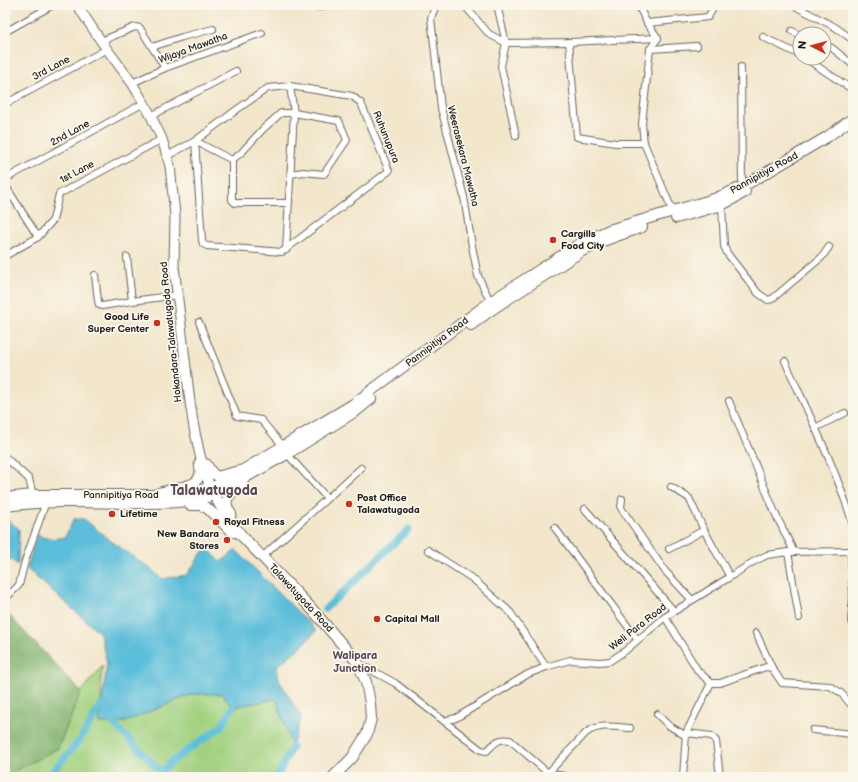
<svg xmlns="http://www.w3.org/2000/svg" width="858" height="782" font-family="'Balsamiq Sans',sans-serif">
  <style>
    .green { fill: #a2d180; stroke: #5f764e }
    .forest { fill: #81b36e; stroke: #4e6845 }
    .water { fill: #5cbeda; stroke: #3c6d7b }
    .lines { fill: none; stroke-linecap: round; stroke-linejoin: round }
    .canal { stroke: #5cbeda; stroke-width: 7 }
    .street-casing { stroke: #676359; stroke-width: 8 }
    .secondary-casing { stroke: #676359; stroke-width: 11 }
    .primary-casing { stroke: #676359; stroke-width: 12 }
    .street { stroke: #fff; stroke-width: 6 }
    .secondary { stroke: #fff; stroke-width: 9 }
    .primary { stroke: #fff; stroke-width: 10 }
    .poi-dot { fill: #c8321e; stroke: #fbf7ec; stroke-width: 1.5 }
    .labels { text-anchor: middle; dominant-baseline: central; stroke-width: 3.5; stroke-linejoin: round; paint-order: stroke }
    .street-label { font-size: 10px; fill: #1c1c1c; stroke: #fbf7ec }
    .poi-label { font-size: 10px; font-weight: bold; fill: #1c1c1c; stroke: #fbf7ec; text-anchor: start }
    .neighbourhood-label { font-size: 11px; font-weight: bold; fill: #564a58; stroke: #fbf7ec }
    .district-label { font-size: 14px; font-weight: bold; fill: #564a58; stroke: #fbf7ec }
  </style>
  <rect width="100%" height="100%" fill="#fbf7ec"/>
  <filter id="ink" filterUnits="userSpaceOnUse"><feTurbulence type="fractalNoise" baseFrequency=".025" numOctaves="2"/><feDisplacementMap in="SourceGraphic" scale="8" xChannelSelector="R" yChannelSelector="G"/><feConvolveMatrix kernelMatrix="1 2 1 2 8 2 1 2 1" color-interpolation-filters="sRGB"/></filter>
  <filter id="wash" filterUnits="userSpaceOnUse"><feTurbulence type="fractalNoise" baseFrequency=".012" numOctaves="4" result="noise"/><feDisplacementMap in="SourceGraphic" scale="16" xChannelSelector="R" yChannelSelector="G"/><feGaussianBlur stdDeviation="0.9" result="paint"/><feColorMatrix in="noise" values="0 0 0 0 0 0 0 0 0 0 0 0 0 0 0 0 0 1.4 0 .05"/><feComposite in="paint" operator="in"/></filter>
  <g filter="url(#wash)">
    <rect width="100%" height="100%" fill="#f2e6cb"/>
    <polygon class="green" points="103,665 101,679 101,705 99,723 125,722 192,694 222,693 233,707 276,699 292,747 279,773 276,777 5,777 5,776 58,748 81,692"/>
    <polygon class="forest" points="5,611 81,692 58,748 7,775 5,769"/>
    <g class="water">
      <polygon points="852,296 853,296 853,320 848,319"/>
      <polygon points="5,518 19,529 18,565 5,555"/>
      <path d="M74,519h10l27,22 37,26 14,12 25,-4 19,-28 15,15 15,-12 73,73 7,8 -12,13 -27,22 2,14 22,37 -9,30 -16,-48 -43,8 -11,-13h-30l-67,28 -26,1 8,-60 -7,-30 -73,-64 10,-34c12,5 15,4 28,2z"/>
    </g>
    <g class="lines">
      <g class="canal">
        <polyline points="325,609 409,529"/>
        <polyline points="112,722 162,773 165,777"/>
        <polyline points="44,777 51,773 80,740 101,705"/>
        <polyline points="156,777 162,773 172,761 221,727 233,707"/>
        <polyline points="276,777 279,773 292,747"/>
      </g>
    </g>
  </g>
  <g filter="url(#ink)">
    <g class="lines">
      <g class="street-casing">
        <g id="street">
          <polyline points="303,5 321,7 325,5"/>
          <polyline points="436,5 431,18 441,108 464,197 472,246 478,276 491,303"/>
          <polyline points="464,5 489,34 506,43 569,42 658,38"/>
          <polyline points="497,5 506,43 501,66 516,136"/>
          <polyline points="638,5 647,23 658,38 650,49 642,124 644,143 673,212"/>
          <polyline points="793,5 835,27 853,40"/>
          <polyline points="647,23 708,17 715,5"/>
          <polyline points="792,31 800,35"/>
          <polyline points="5,32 53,5"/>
          <polyline points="763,37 800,55"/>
          <polyline points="101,41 135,27 140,28 165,68"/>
          <polyline points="569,42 577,137 616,143 644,143"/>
          <polyline points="824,45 832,48 853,65"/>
          <polyline points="152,47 182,37 213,29"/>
          <polyline points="650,49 697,46"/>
          <polyline points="805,58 853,90"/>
          <polyline points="741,67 742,187"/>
          <polyline points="132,83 165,68 262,33"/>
          <polyline points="5,104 107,49"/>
          <polyline points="151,116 236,71"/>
          <polyline points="195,141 232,160"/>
          <polyline points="167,156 195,141 239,108 268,88 290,86 352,96 361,103 389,171 282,252 207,246 203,244 202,240 195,141"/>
          <polyline points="232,160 242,152 263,129 281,113 294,113 339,121 347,140 324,174 303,172 291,174"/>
          <polyline points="232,160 232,200 235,203 289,203"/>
          <polyline points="5,179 144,103"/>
          <polyline points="5,185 38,237"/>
          <polyline points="722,205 724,246 727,253 758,293 768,300 772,299 822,257 829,247"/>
          <polyline points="286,250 294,113 290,86"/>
          <polyline points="5,256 38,237 53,220 59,194 162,139"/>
          <polyline points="127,257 132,301"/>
          <polyline points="95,275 98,301 99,305 102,306 132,301 178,295"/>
          <polyline points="199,322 237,416 261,420 283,446"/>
          <path d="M785,361c24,54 51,107 68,164"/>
          <polyline points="729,401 776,515 794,552"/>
          <polyline points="815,428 845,413"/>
          <polyline points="287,454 327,498"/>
          <polyline points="5,457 29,479 33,495"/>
          <polyline points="671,487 689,498 704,530 730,577"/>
          <polyline points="622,499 621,508 665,571 692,600"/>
          <polyline points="585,509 674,611"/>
          <polyline points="555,528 637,639"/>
          <polyline points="669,549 704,530"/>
          <polyline points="428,550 473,579 510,612 546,667"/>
          <polyline points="851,551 853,596 851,621"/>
          <polyline points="788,552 799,618"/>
          <polyline points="262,557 361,468"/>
          <polyline points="5,599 19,585 25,561 46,502"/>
          <polyline points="665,617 698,671 711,683 720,683 766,667 772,668 782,683 830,686 841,693 853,707"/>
          <polyline points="756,633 772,668"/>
          <polyline points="358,663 395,683 444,721 456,718 528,674 546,667 570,660 600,662 610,661 625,651 665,617 730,577 753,562 767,555 788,552 853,551"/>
          <polyline points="657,714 668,725 686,736"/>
          <path d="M444,721l37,29 6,1c8,-8 10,-13 23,-11l38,33 21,4"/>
          <polyline points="813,730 853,734"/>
          <polyline points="686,733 712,736 716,741 720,777"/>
          <path d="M547,775l1,-2 38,-40c14,-10 28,-6 44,-5"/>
          <polyline points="683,777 686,733 711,683"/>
        </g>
      </g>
      <g class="secondary-casing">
        <g id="secondary">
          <polyline points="77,5 101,41 132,83 144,103 151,116 162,139 170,166 175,215 174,266 190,402 194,428 200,455 210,488"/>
          <path d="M207,464c3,5 5,11 11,12l23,-6"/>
          <path d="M157,493c10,-4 36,-6 41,-14 3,-5 2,-11 1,-16"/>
        </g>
      </g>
      <g class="primary-casing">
        <g id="primary">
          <polyline points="676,218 722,205 745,192"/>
          <polyline points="471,325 494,308 582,251 608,239 642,227"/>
          <polyline points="211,489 222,509 241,535 311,608 358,663 366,682 370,703 371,719 367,734 352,758 333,777"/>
          <polyline points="5,498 33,495 162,495 191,492 210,488 224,482 248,467 352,405 490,302 578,245 609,230 714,199 742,187 827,137 853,118"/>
          <polyline points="190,505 200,505 207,508 228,528 234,532"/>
          <path d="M5,506c42,-6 84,-4 126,-3 27,0 57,1 83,-8l73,-41 69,-43 15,-12"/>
          <path d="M231,514c-11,-15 0,-21 12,-29"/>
        </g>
      </g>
      <use href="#street" class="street"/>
      <use href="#secondary" class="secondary"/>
      <use href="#primary" class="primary"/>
    </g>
  </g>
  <g class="poi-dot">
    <circle cx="553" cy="240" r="4"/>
    <circle cx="157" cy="323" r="4"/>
    <circle cx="349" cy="504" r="4"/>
    <circle cx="112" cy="514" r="4"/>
    <circle cx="216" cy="522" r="4"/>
    <circle cx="227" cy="540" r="4"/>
    <circle cx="377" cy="619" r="4"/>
  </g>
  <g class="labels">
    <g class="street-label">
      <text transform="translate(193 48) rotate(-20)">Wijaya Mawatha</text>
      <text transform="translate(51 68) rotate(-28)">3rd Lane</text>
      <text transform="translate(70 133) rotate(-29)">2nd Lane</text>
      <text transform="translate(386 137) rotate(68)">Ruhunupura</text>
      <text transform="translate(463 156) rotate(76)">Weerasekara Mawatha</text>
      <text transform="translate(77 172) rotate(-28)">1st Lane</text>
      <text transform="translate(764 173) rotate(-29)">Pannipitiya Road</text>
      <text transform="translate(171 332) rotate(-96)">Hokandara-Talawatugoda Road</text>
      <text transform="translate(437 342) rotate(-37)">Pannipitiya Road</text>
      <text x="121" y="495">Pannipitiya Road</text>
      <text transform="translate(301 598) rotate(47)">Talawatugoda Road</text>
      <text transform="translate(638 627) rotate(-38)">Weli Para Road</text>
    </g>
    <g class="poi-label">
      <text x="561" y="234">Cargills<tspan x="561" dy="12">Food City</tspan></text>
      <text x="149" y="317" text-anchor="end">Good Life<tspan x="149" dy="12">Super Center</tspan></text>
      <text x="357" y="498">Post Office<tspan x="357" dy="12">Talawatugoda</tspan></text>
      <text x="120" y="514">Lifetime</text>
      <text x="224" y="522">Royal Fitness</text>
      <text x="219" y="534" text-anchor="end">New Bandara<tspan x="219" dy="12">Stores</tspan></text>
      <text x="385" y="619">Capital Mall</text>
    </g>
    <g class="neighbourhood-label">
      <text x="355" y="655">Walipara<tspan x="355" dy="13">Junction</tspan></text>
    </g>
    <g class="district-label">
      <text x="214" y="490">Talawatugoda</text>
    </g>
  </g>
  <rect width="858" height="782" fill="none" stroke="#fbf7ec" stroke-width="20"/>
  <g transform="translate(812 46) rotate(276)"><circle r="19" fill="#fbf7ec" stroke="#a29f99"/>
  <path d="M0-3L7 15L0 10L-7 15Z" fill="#c8321e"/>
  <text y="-6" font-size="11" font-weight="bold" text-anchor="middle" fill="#1c1c1c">N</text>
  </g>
</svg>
